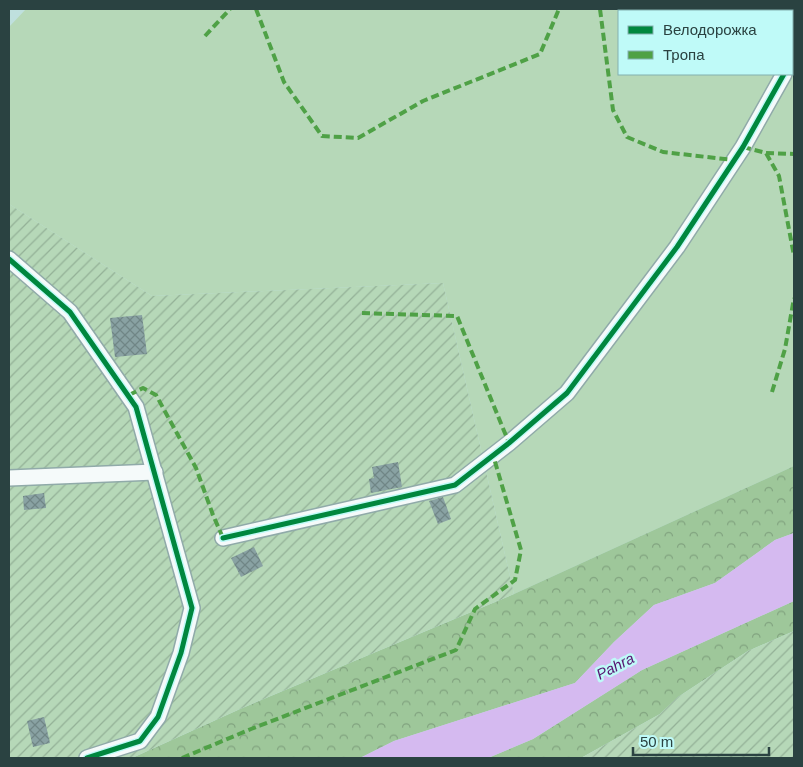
<svg xmlns="http://www.w3.org/2000/svg" width="803" height="767" font-family="Helvetica,sans-serif">
  <style>
    .grass { fill: #b6d8b8; fill-rule: evenodd }
    .forest { fill: url(#forest-crowns) }
    .garden { fill: url(#garden-furrows) }
    .water { fill: #d5baf0 }
    .building { fill: url(#building-cross-hatch) }
    .lines { fill: none; stroke-linecap: round; stroke-linejoin: round }
    .minor-casing { stroke: #90aaa9; stroke-width: 18 }
    .minor { stroke: #f5fafa; stroke-width: 15 }
    .quiet { stroke: #4fa146; stroke-width: 4; stroke-dasharray: 8 4; stroke-linecap: butt }
    .cycleway-casing { stroke: #bffaf8; stroke-width: 8 }
    .cycleway { stroke: #00873e; stroke-width: 5 }
    .labels { text-anchor: middle; dominant-baseline: central; stroke-width: 5; stroke-linejoin: round; paint-order: stroke }
    .water-label { font-size: 15px; font-style: italic; fill: #561570; stroke: #bffaf8 }
  </style>
  <defs>
    <pattern id="forest-crowns" width="20" height="18" patternUnits="userSpaceOnUse" patternTransform="scale(1.25)"><rect width="20" height="18" fill="#9ec79a"/><path d="M2 6a3 3 0 1 1 6 0M12 15a3 3 0 1 1 6 0" fill="none" stroke="#81a37f"/></pattern>
    <pattern id="garden-furrows" width="10" height="10" patternUnits="userSpaceOnUse" patternTransform="scale(1.25)"><rect width="10" height="10" fill="#b6d8b8"/><path d="M-1 1l2-2M0 10L10 0M9 11l2-2" fill="none" stroke="#94b197"/></pattern>
    <pattern id="building-cross-hatch" width="8" height="8" patternUnits="userSpaceOnUse" patternTransform="scale(1.25)"><rect width="8" height="8" fill="#89a2a3"/><path d="M0 0l8 8M0 8l8-8" fill="none" stroke="#708686"/></pattern>
  </defs>
  <rect width="100%" height="100%" fill="#bfe0de"/>
  <path class="grass" d="M26,9h766l2,3v454l-280,128 -71,-311 -291,13 -143,-92v-177zM619,11h173v63h-173z"/>
  <g class="forest">
    <polygon points="794,466 794,533 775,540 715,583 654,605 614,642 575,683 394,741 360,758 132,758 240,709 514,594"/>
    <polygon points="794,601 794,631 748,651 678,697 660,714 581,758 488,758 533,739 642,670"/>
  </g>
  <g class="garden">
    <polygon points="9,204 152,296 443,283 514,594 240,709 132,758 9,758"/>
    <polygon points="794,631 794,758 581,758 660,714 678,697 748,651"/>
  </g>
  <polygon class="water" points="794,533 794,601 642,670 533,739 488,758 360,758 394,741 575,683 614,642 654,605 715,583 775,540"/>
  <g class="building">
    <polygon points="142,315 147,354 115,357 110,318"/>
    <polygon points="398,462 402,487 371,493 369,479 374,478 372,467"/>
    <polygon points="44,493 46,508 24,510 23,496"/>
    <polygon points="443,497 451,519 438,524 429,501"/>
    <polygon points="254,547 263,566 241,577 231,558"/>
    <polygon points="44,717 50,743 33,747 27,721"/>
  </g>
  <g class="lines">
    <g class="minor-casing">
      <g id="minor">
        <polyline points="792,61 794,56"/>
        <polyline points="9,259 70,312 136,407 192,608 181,653 158,717 140,741 87,758"/>
        <polyline points="9,478 155,472"/>
        <polyline points="223,538 455,485 509,443 567,393 677,247 743,147 784,74"/>
      </g>
    </g>
    <use href="#minor" class="minor"/>
    <g class="quiet">
      <polyline points="256,9 284,82 322,136 358,138 423,101 540,54 559,9"/>
      <polyline points="600,9 613,110 627,137 663,152 733,160"/>
      <polyline points="205,36 230,9"/>
      <polyline points="743,147 766,153 779,176 794,256"/>
      <polyline points="766,153 794,154"/>
      <polyline points="362,313 457,316 509,443"/>
      <polyline points="772,392 785,349 794,298"/>
      <polyline points="129,395 143,388 156,395 196,468 213,515 223,538"/>
      <polyline points="182,758 251,729 456,650 475,609 515,580 521,550 493,455"/>
    </g>
    <g class="cycleway-casing">
      <g id="cycleway">
        <polyline points="9,259 70,312 136,407 192,608 181,653 158,717 140,741 87,758"/>
        <polyline points="223,538 455,485 509,443 567,393 677,247 743,147 784,74"/>
      </g>
    </g>
    <use href="#cycleway" class="cycleway"/>
  </g>
  <g class="labels">
    <g class="water-label">
      <text transform="translate(615 666) rotate(-27)">Pahra</text>
    </g>
  </g>
  <rect width="803" height="767" fill="none" stroke="#2a4241" stroke-width="20"/>
  <rect x="618" y="10" width="175" height="65" fill="#bffaf8" stroke="#83b0af"/>
  <rect x="628" y="26" width="25" height="8" fill="#00873e" stroke="#83b0af"/>
  <text x="663" y="35" font-size="15" fill="#2a4241">Велодорожка</text>
  <rect x="628" y="51" width="25" height="8" fill="#4fa146" stroke="#83b0af"/>
  <text x="663" y="60" font-size="15" fill="#2a4241">Тропа</text>
  <path d="M633 747v8h136v-8" fill="none" stroke="#2a4241" stroke-width="2.5"/>
  <text x="640" y="747" font-size="15" fill="#2a4241" stroke="#bffaf8" stroke-width="4" paint-order="stroke">50 m</text>
</svg>
